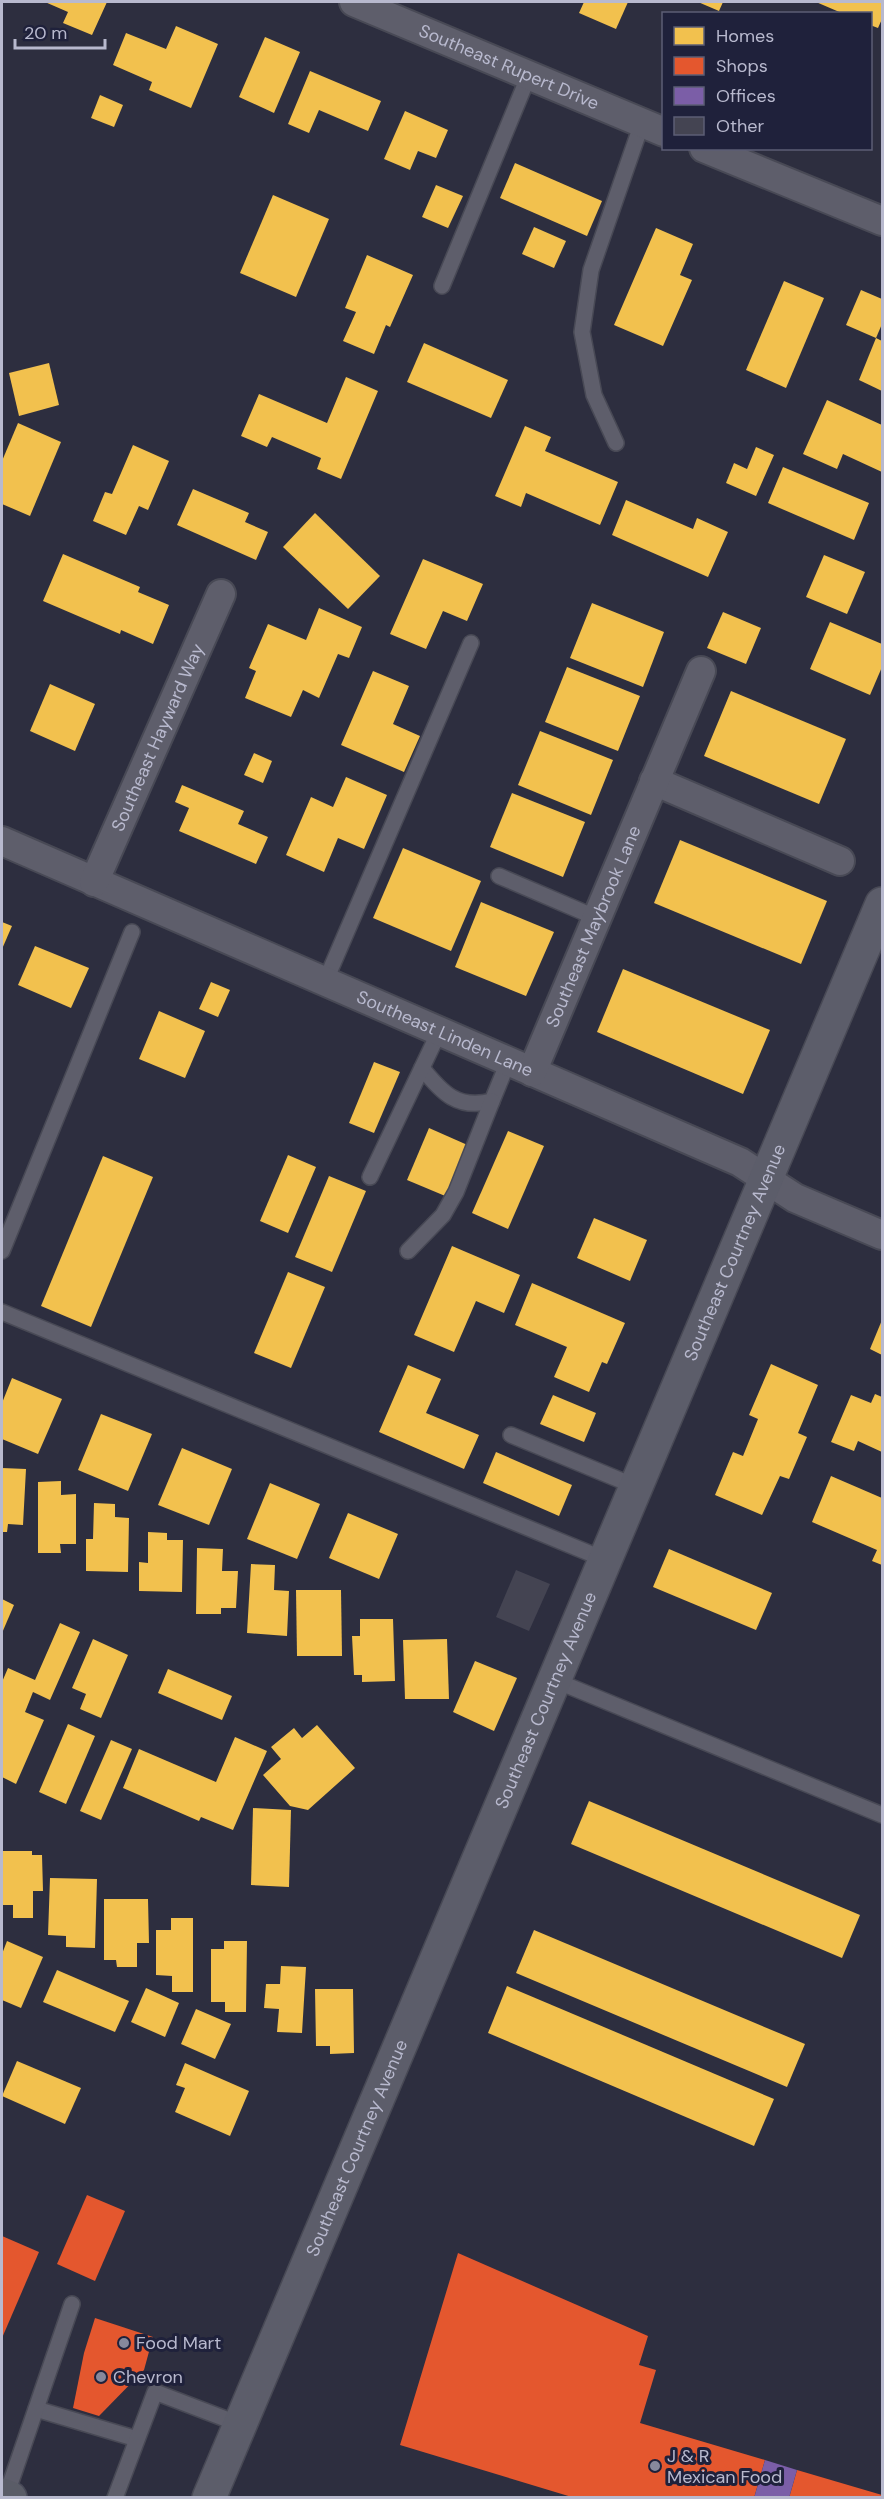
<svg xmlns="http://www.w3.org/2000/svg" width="884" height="2499" font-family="'DM Sans',sans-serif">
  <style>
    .homes { fill: #f2c14e }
    .shops { fill: #e4572e }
    .offices { fill: #7b5ea7 }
    .building { fill: #444452 }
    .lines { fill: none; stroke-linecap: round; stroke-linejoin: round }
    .lane-casing { stroke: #484955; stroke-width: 18 }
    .street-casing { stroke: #484955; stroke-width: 32 }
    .secondary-casing { stroke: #484955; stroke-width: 36 }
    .primary-casing { stroke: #484958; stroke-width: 36 }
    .lane { stroke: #5e5e6b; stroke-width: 15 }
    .street { stroke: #5e5e6b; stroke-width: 28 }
    .secondary { stroke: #5c5d6a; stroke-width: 33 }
    .primary { stroke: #5a5c67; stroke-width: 33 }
    .poi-dot { fill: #87889c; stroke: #1f213b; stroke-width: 2 }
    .labels { text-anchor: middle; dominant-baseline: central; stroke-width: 6; stroke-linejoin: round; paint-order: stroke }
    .street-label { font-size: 18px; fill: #b8b9ce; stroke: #1f213b }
    .poi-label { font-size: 18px; fill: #b8b9ce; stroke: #1f213b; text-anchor: start }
  </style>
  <rect width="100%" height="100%" fill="#2d2e3f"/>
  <g class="homes">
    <polygon points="45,2 107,2 92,35 63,23 68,12"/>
    <polygon points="584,2 628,2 616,29 579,13"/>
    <polygon points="698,2 723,2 719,11"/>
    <polygon points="816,2 882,2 882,19 878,28 870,25 870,14 844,14"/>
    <polygon points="176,26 218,44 191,108 149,90 152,82 113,65 126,33 166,49"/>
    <polygon points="265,37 300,52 274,113 239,97"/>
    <polygon points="310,71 381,101 368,131 319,110 309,133 288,124"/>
    <polygon points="100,95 123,105 114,127 91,118"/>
    <polygon points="405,111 448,130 436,158 418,151 410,170 384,159"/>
    <polygon points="515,163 602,201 587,236 500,198"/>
    <polygon points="436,185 463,196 448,228 422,217"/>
    <polygon points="273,195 329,219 296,297 240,273"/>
    <polygon points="534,227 566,241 554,268 522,254"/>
    <polygon points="656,228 693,244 680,275 692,280 663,346 614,325"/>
    <polygon points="367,255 413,275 390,327 386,325 374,354 343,341 356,312 345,308"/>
    <polygon points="784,281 824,298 786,388 746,370"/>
    <polygon points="861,290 882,299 882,324 876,338 846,325"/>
    <polygon points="876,338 882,341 882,391 859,380"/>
    <polygon points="424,343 508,380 491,418 407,382"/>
    <polygon points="49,363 59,405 19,416 9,373"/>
    <polygon points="346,377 378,391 341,479 317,469 321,458 272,437 267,447 241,436 259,394 327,423"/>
    <polygon points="827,400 882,425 882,472 843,454 837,469 803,454"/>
    <polygon points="18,423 61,442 30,516 2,504 2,461"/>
    <polygon points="525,426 551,437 545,451 618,482 600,525 526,493 521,507 495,496"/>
    <polygon points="133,445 169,461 148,510 139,506 126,535 93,521 105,492 112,494"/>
    <polygon points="756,447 774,455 756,496 726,483 734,463 747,469"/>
    <polygon points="783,467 869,503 854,540 768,503"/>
    <polygon points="193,489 249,513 245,522 268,532 256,560 177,525"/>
    <polygon points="626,500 693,529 697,518 728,532 708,577 612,535"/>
    <polygon points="315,513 380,576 348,609 283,547"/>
    <polygon points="63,554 140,587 138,592 169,605 153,644 121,630 120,634 43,601"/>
    <polygon points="824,555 865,572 847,614 806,597"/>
    <polygon points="423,559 483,584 467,621 443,611 426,649 390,634"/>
    <polygon points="592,603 664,632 643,687 570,658"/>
    <polygon points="319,608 362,627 349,658 338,654 319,698 303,690 291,717 245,698 256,671 249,668 268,624 306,640"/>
    <polygon points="723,612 761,628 746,664 707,648"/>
    <polygon points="830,622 882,644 882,667 870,695 810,669"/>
    <polygon points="567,667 640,696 618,751 545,722"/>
    <polygon points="373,671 409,686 393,724 420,736 404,772 341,745"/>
    <polygon points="50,684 95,704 75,751 30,731"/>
    <polygon points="731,691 846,739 819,804 704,756"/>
    <polygon points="540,731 613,760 591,815 518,785"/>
    <polygon points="254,753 272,761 263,783 244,775"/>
    <polygon points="346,777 387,795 364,849 338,838 324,872 286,855 311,797 333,807"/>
    <polygon points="182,785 244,811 238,824 268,837 256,864 179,831 189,808 175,802"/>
    <polygon points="512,793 585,822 563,877 490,847"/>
    <polygon points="680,840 827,901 801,964 654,903"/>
    <polygon points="403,848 481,881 451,951 373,918"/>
    <polygon points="481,902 554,932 526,996 455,967"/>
    <polygon points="2,922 12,926 2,949"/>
    <polygon points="35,946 89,968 71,1008 18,985"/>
    <polygon points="623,969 770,1030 743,1094 597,1032"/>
    <polygon points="211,982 230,990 218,1017 199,1009"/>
    <polygon points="159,1011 205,1031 185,1078 139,1059"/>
    <polygon points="374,1062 400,1072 374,1133 349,1123"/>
    <polygon points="429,1128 472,1147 450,1198 407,1180"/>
    <polygon points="508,1131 544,1146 508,1229 472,1213"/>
    <polygon points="288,1155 316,1167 288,1233 260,1221"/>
    <polygon points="103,1156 153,1177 91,1327 41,1306"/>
    <polygon points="329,1176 366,1191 332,1272 295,1257"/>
    <polygon points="594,1218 647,1240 630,1281 577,1258"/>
    <polygon points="452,1246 520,1275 504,1313 476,1301 454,1352 414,1335"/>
    <polygon points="288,1272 325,1287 291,1368 254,1353"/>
    <polygon points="532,1283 625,1323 607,1364 602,1362 589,1392 554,1377 567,1347 515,1325"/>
    <polygon points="882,1320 882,1355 870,1349"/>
    <polygon points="771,1364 818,1385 798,1433 807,1437 789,1479 780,1476 762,1515 715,1495 733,1452 743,1456 758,1419 749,1415"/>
    <polygon points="408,1365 441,1379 426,1413 479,1435 464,1469 379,1432"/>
    <polygon points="12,1378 62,1399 38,1454 2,1439 2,1403"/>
    <polygon points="875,1394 882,1397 882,1452 858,1441 854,1451 831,1442 851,1395 871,1403"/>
    <polygon points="553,1395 596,1413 584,1442 540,1424"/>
    <polygon points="101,1414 152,1434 128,1491 78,1470"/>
    <polygon points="182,1448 232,1469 209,1525 158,1505"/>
    <polygon points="496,1452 572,1485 559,1516 483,1483"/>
    <polygon points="2,1468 26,1469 23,1525 8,1524 7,1532 2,1532"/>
    <polygon points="831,1476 882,1498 882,1565 872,1561 877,1550 812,1522"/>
    <polygon points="61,1481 61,1495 76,1494 76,1544 60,1544 61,1553 38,1553 38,1482"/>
    <polygon points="270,1483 320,1504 297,1559 247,1539"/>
    <polygon points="94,1503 115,1504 115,1517 129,1518 128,1572 86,1571 86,1539 93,1539"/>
    <polygon points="348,1513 398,1534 379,1579 329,1558"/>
    <polygon points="148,1532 167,1533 167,1540 183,1540 182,1592 139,1591 139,1562 148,1563"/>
    <polygon points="197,1548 223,1549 222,1571 238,1571 236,1608 221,1608 221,1614 196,1614"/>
    <polygon points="669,1549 772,1593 756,1630 653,1587"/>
    <polygon points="251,1564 275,1565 274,1590 289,1591 287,1636 247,1633"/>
    <polygon points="296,1590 341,1590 342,1656 297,1656"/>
    <polygon points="2,1599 14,1605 2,1633"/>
    <polygon points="360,1619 393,1619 395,1681 362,1682 362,1675 354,1675 352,1636 360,1636"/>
    <polygon points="60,1623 80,1632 50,1700 33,1692 25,1712 44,1720 16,1784 2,1777 2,1682 8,1668 35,1680"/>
    <polygon points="93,1639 128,1655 101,1718 80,1709 86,1694 72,1688"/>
    <polygon points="447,1639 449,1699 405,1699 403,1640"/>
    <polygon points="475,1661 517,1678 494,1731 453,1712"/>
    <polygon points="168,1669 232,1696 222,1720 158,1693"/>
    <polygon points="68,1724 95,1736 66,1804 39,1792"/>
    <polygon points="317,1725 355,1768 308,1810 290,1806 263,1775 281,1759 271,1747 294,1728 302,1738"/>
    <polygon points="235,1737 267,1751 233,1830 201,1817 199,1821 123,1788 139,1749 216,1782"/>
    <polygon points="111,1740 132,1749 101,1820 80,1811"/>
    <polygon points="589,1801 860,1915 842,1958 571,1844"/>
    <polygon points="253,1808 291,1810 289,1887 251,1885"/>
    <polygon points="2,1851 32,1851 32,1855 42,1855 43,1891 33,1891 33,1918 13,1918 13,1905 2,1905"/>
    <polygon points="50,1878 97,1879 95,1948 66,1947 66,1936 48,1935"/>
    <polygon points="104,1899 148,1899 149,1943 137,1943 137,1967 117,1967 116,1960 104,1960"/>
    <polygon points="171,1918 193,1918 193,1992 172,1992 172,1976 156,1975 156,1930 171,1930"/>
    <polygon points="534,1930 805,2044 787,2087 516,1973"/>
    <polygon points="7,1941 43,1957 21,2008 2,2000 2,1954"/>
    <polygon points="224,1941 247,1941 246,2012 225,2012 225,2002 211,2002 211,1949 224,1949"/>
    <polygon points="281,1966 306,1967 302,2033 277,2032 279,2009 264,2008 266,1984 280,1984"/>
    <polygon points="57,1970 129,2001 115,2032 43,2002"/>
    <polygon points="507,1986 774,2099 754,2146 488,2033"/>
    <polygon points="146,1988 179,2003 165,2037 131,2022"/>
    <polygon points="315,1989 353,1989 354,2053 330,2054 330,2046 316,2046"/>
    <polygon points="196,2009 231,2024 215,2059 181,2044"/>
    <polygon points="17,2061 81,2088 65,2124 2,2096"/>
    <polygon points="185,2063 249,2091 230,2136 175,2112 185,2088 176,2085"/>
  </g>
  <g class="shops">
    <polygon points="87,2195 125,2211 95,2281 57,2264"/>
    <polygon points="2,2236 39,2252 2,2338"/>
    <polygon points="458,2253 648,2336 639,2365 656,2370 640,2423 765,2460 754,2498 575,2498 400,2445"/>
    <polygon points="95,2318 153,2337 144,2370 99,2416 73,2408 84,2353"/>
    <polygon points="797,2470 882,2495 882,2498 789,2498"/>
  </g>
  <polygon class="offices" points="765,2460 797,2470 789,2498 754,2498"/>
  <polygon class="building" points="516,1570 550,1584 529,1631 496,1617"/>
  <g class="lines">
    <g class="lane-casing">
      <g id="lane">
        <polyline points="442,286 529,75"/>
        <polyline points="616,443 594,395 582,332 591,270 642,123"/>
        <polyline points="499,876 597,918"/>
        <polyline points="325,982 471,643"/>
        <path d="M422,1068c20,25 36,42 70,33l16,-39"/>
        <polyline points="370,1177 439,1032"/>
        <polyline points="2,1251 132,932"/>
        <polyline points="408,1251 443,1215 456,1192 492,1101"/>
        <polyline points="2,1312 606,1560"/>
        <polyline points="511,1435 637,1487"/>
        <polyline points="554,1680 882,1815"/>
        <polyline points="36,2409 137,2439"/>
        <polyline points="6,2496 72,2304"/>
        <polyline points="115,2498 155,2392 239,2424"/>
      </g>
    </g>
    <g class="street-casing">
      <g id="street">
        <path id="s1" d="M354,2l310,130"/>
        <polyline points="704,148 882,221"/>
        <polyline points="654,781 840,861"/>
        <path id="s2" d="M2,841l738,321 55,36 87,37"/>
        <path id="s3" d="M94,882l127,-288"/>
        <path id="s4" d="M532,1072l169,-401"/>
      </g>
    </g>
    <g class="secondary-casing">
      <g id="secondary">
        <path id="s5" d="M209,2498l673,-1594"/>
      </g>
    </g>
    <g class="primary-casing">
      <polyline id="primary" points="2,2495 10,2498"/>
    </g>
    <use href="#lane" class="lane"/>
    <use href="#street" class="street"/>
    <use href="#secondary" class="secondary"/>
    <use href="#primary" class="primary"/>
  </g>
  <g class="poi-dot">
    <circle cx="124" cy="2343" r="6"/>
    <circle cx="101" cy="2377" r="6"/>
    <circle cx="655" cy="2466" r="6"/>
  </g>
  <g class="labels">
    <g class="street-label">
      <text stroke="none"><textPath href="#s1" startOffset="168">Southeast Rupert Drive</textPath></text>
      <text stroke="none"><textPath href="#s3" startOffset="158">Southeast Hayward Way</textPath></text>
      <text stroke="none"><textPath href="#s4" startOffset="158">Southeast Maybrook Lane</textPath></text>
      <text stroke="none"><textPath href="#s2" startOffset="483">Southeast Linden Lane</textPath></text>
      <text stroke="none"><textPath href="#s5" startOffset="1352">Southeast Courtney Avenue</textPath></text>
      <text stroke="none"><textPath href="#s5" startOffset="866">Southeast Courtney Avenue</textPath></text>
      <text stroke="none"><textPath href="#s5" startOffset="380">Southeast Courtney Avenue</textPath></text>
    </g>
    <g class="poi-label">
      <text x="136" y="2343">Food Mart</text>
      <text x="113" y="2377">Chevron</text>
      <text x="667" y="2456">J &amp; R<tspan x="667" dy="21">Mexican Food</tspan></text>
    </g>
  </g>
  <rect width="884" height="2499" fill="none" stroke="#b8b9ce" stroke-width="6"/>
  <rect x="662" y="12" width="210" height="138" fill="#1f213b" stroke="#5c5e76" stroke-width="1.5"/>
  <rect x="674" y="27" width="30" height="18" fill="#f2c14e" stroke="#5c5e76" stroke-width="1.5"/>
  <text x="716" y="42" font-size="18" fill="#b8b9ce">Homes</text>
  <rect x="674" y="57" width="30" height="18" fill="#e4572e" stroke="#5c5e76" stroke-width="1.5"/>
  <text x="716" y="72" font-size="18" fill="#b8b9ce">Shops</text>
  <rect x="674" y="87" width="30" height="18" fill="#7b5ea7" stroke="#5c5e76" stroke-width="1.5"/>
  <text x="716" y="102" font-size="18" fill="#b8b9ce">Offices</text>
  <rect x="674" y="117" width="30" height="18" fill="#444452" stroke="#5c5e76" stroke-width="1.5"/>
  <text x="716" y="132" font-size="18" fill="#b8b9ce">Other</text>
  <path d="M15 39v9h90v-9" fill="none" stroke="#b8b9ce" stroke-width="3"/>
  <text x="24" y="39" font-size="18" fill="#b8b9ce" stroke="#1f213b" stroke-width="4.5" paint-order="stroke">20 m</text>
</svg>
